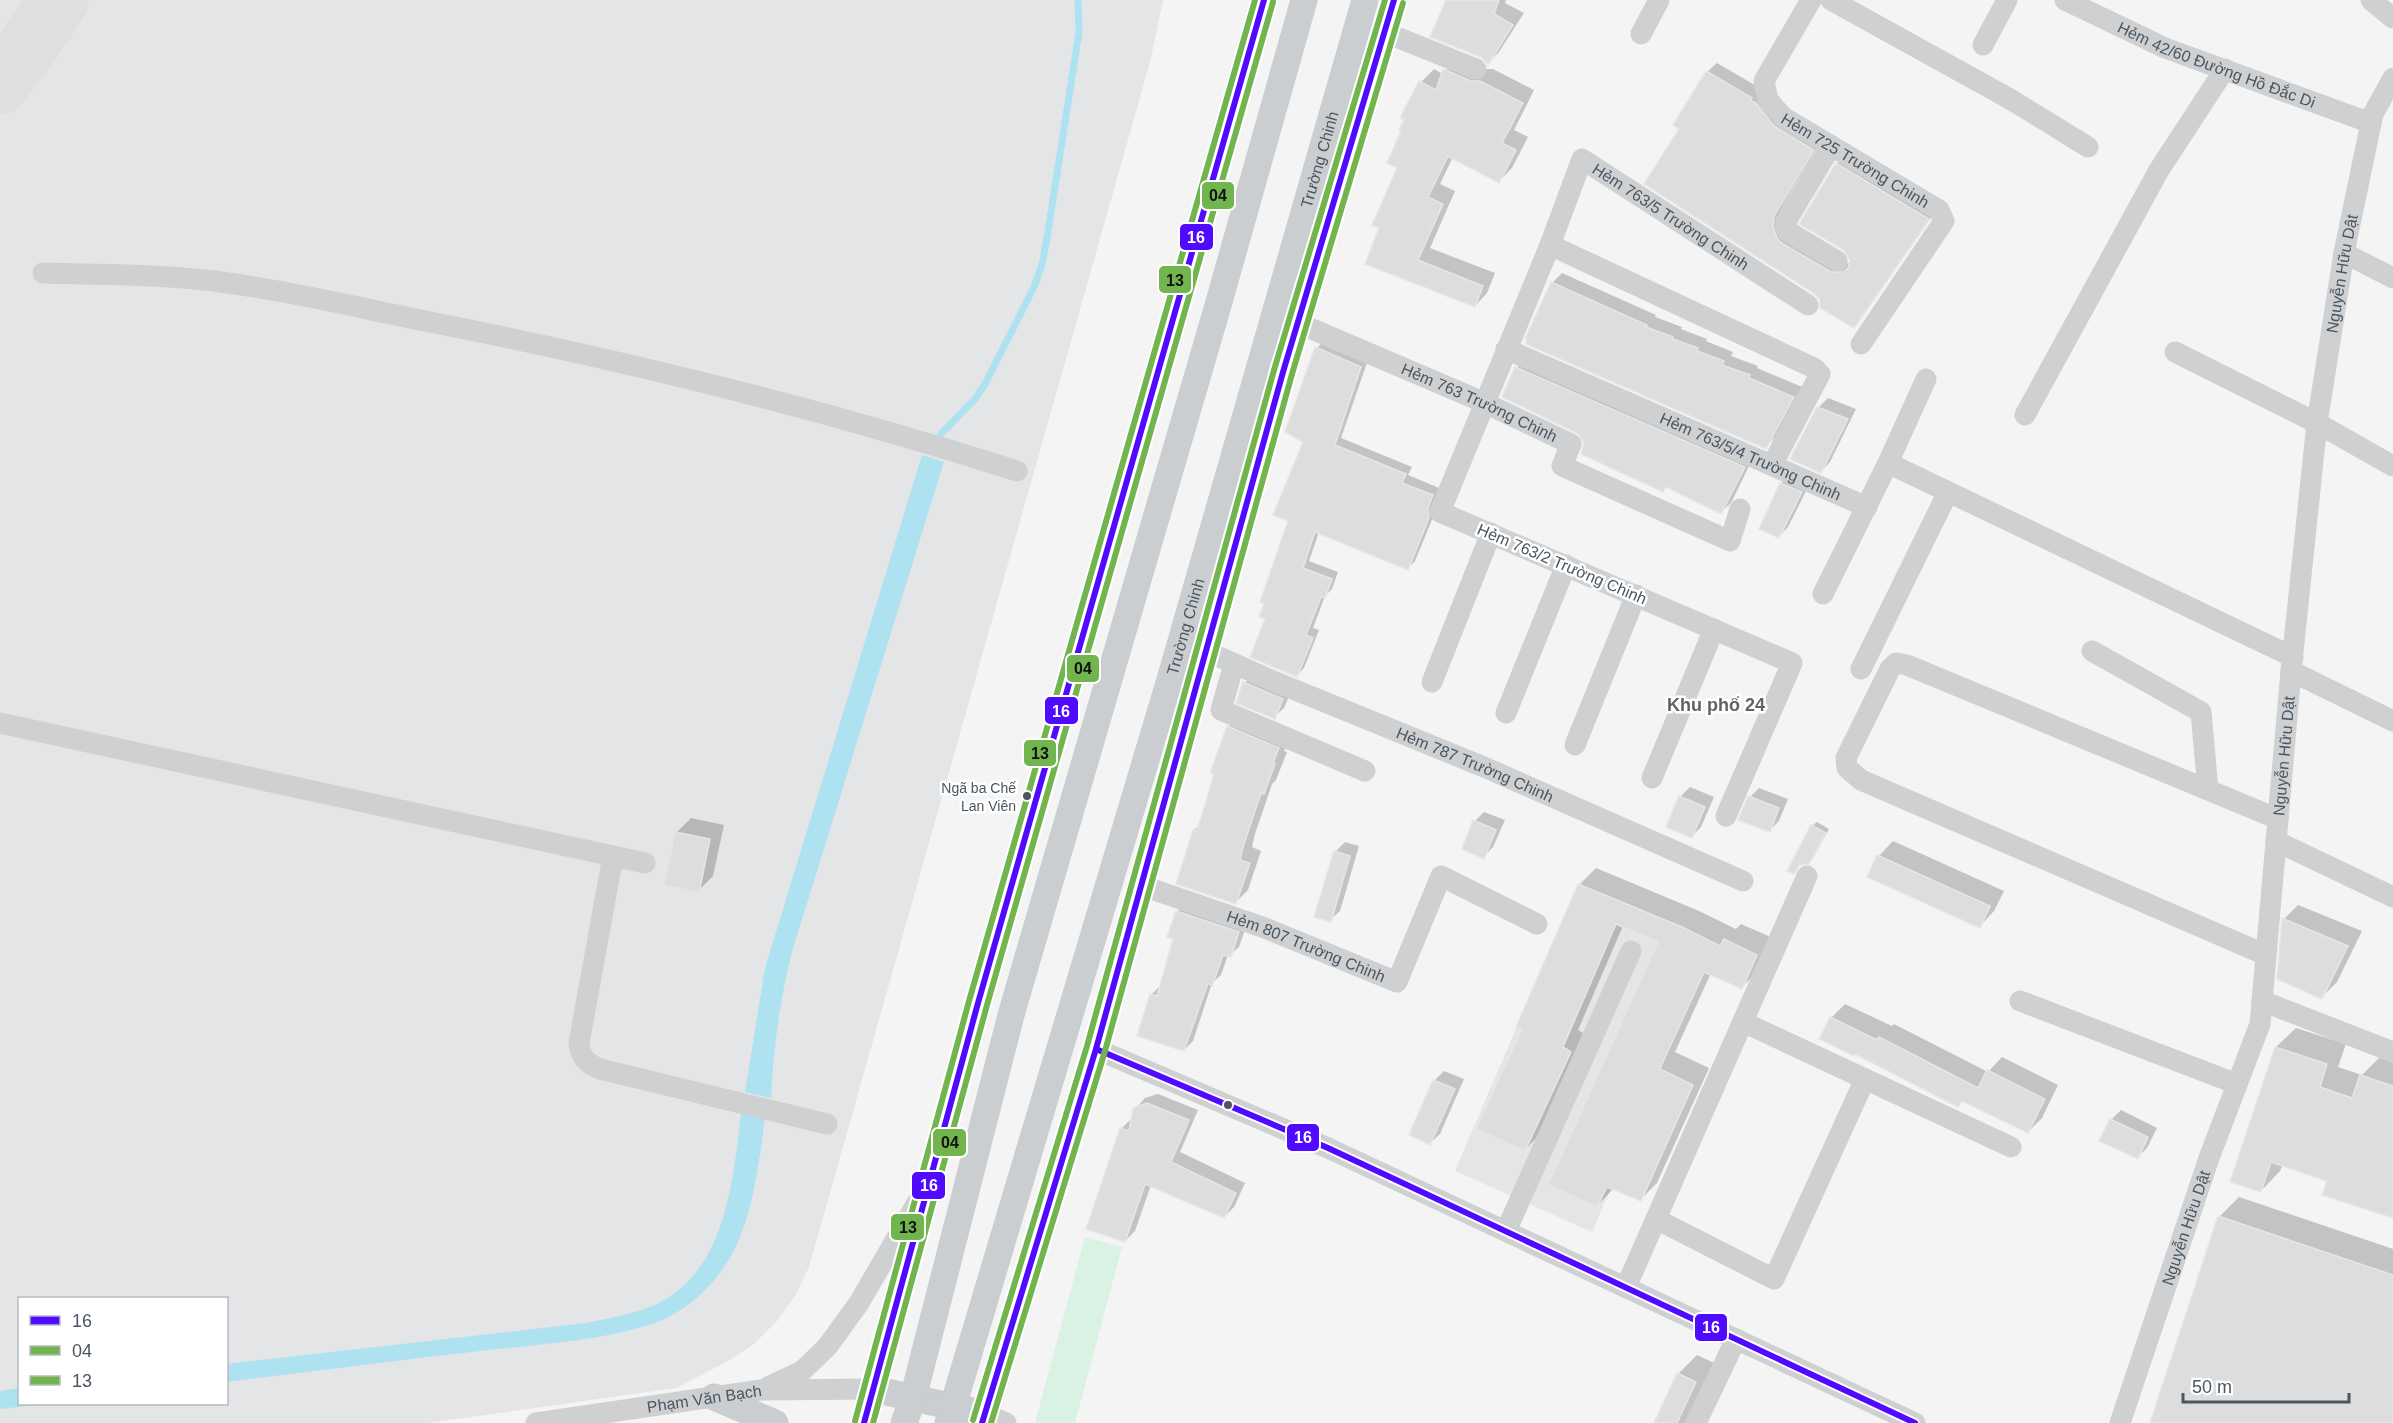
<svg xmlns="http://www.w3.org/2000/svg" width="2393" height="1423" font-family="Arial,sans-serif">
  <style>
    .education { fill: #e6e5e6 }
    .airport { fill: #e4e5e7; fill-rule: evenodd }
    .green { fill: #d9f2e3 }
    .water { fill: #aee2f0 }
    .shadow { fill: #0003 }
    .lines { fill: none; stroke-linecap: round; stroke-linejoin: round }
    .stream { stroke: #aee2f0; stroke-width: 7 }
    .taxiway { stroke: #dedfe0; stroke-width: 60 }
    .building { fill: #ddddde; stroke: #e5e6e7; stroke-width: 1.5 }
    .minor { stroke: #ced0d2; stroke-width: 21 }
    .major { stroke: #caced1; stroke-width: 27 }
    .bus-1-casing { stroke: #fff; stroke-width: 10 }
    .bus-2-casing { stroke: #fff; stroke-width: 10 }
    .bus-3-casing { stroke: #fff; stroke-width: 10 }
    .bus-1 { stroke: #4f0aff; stroke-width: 6 }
    .bus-2 { stroke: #72b54f; stroke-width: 6 }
    .bus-3 { stroke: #72b54f; stroke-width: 6 }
    .bus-dot { fill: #4a5661; stroke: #fff; stroke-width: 2 }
    .labels { text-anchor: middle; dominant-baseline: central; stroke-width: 5; stroke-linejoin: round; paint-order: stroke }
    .bus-label { font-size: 14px; fill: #4a5661; stroke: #fff; text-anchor: end }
    .street-label { font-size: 16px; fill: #4a5661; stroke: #fff }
    .neighbourhood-label { font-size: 18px; font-weight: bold; fill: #5f6368; stroke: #fff }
    .line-badge { stroke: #fff; stroke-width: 2 }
    .badge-label { font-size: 16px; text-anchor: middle; font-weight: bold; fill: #fff }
    .pale-badge-label { font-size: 16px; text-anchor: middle; font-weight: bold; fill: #111 }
  </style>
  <rect width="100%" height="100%" fill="#f4f4f4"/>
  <polygon class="education" points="1578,884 1715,944 1592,1232 1455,1171"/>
  <path class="airport" d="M0,0h1163l-13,62 -341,1205 -14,29 -18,25 -23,23 -24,16 -54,28 -248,35h-428zM20,1298h206v106h-206z"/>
  <polygon class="green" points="1085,1237 1122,1247 1075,1423 1035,1423"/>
  <g class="water">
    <path d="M922,455l22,7 -153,493c-11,46 -18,95 -20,143l-26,-6 20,-124z"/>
    <path d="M741,1113l24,6c-9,59 -13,123 -58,169 -16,17 -38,31 -61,38 -50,15 -105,18 -157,24 -88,10 -175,21 -262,32l-1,-18 360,-41c24,-5 49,-9 71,-19 70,-34 76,-125 84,-191z"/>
    <polygon points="19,1388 20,1404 45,1404 0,1409 0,1391"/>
  </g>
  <g class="shadow">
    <polygon points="1447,0 1506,0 1505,3 1524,13 1499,52 1488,63"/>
    <polygon points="1457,57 1485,69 1493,69 1534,90 1514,130 1528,137 1512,168 1499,181 1453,157 1440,184 1455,191 1430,248 1495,273 1487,293 1475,306 1367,263 1399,168 1421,82 1434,69 1443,74"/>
    <polygon points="1717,63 1760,88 1822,140 1783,205 1782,216 1841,263 1850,263 1837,164 1846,155 1937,209 1863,316 1853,326 1821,299 1681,128 1707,72"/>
    <polygon points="1562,273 1656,315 1655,317 1682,327 1681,329 1707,339 1706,341 1733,352 1731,356 1758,366 1757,368 1802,387 1775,437 1766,447 1552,283"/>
    <polygon points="1324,340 1368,360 1341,438 1412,467 1408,475 1439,488 1436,510 1415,561 1408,568 1319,532 1309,561 1338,572 1332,589 1325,596 1313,628 1319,630 1304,668 1297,675 1267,618 1290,520 1305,441 1287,431 1317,348"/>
    <polygon points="1526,358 1753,458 1731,503 1721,512 1585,442 1517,368"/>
    <polygon points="1828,398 1856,409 1830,462 1821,471 1792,458 1818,408"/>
    <polygon points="1791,474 1810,483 1788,527 1778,537 1781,484"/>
    <polygon points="1254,673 1292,689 1284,708 1274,717 1238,702 1245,683"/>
    <polygon points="1241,715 1290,736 1284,751 1287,752 1276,780 1272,784 1255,834 1252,847 1261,851 1248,890 1235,903 1194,830 1201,824 1228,727"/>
    <polygon points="1690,787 1714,797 1701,827 1691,837 1680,797"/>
    <polygon points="1759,788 1788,799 1779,821 1770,830 1750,797"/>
    <polygon points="1484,812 1505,820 1493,847 1483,857 1475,821"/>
    <polygon points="691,818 724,825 713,876 698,891 677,832"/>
    <polygon points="1817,822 1829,829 1813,858 1809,862 1801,864 1793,873 1812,826"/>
    <polygon points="1893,841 2004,891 1994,911 1980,926 1879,856"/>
    <polygon points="1345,842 1359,846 1340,911 1330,920 1335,852"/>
    <polygon points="1596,868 1699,911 1736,929 1741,924 1773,938 1759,970 1742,987 1711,973 1675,1052 1709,1068 1657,1183 1640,1200 1614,1188 1597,1206 1660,941 1623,926 1578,1030 1586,1035 1541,1133 1525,1150 1524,1028 1518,1026 1580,884"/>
    <polygon points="1186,903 1247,924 1239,947 1230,955 1228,955 1221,975 1212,983 1193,1041 1184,1050 1139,1035 1152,994 1161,985 1174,938 1177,912"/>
    <polygon points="2298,905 2362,931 2337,982 2322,997 2284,919"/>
    <polygon points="1845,1004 1892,1026 1894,1024 1988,1072 2002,1057 2058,1085 2042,1118 2028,1132 1964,1100 1958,1105 1831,1018"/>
    <polygon points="2296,1028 2346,1044 2338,1067 2362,1075 2381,1056 2393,1060 2393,1217 2329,1180 2283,1164 2280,1171 2261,1191 2276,1047"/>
    <polygon points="1444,1071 1464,1079 1440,1134 1430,1143 1411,1135 1435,1080"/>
    <polygon points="1158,1094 1198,1110 1180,1152 1245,1183 1234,1207 1224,1217 1151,1185 1135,1231 1125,1241 1088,1228 1122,1128 1132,1118 1135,1109 1145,1098"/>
    <polygon points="2121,1110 2157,1128 2147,1148 2138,1157 2111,1120"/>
    <polygon points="2239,1197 2393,1249 2393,1423 2151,1423 2219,1217"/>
    <polygon points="1697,1355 1714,1363 1686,1423 1655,1423 1678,1374"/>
  </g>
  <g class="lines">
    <polyline class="stream" points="941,434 975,399 985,384 1034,287 1042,265 1047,238 1079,32 1078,0"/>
    <polyline class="taxiway" points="0,84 44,24 59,0"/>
  </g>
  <g class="building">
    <polygon points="1446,0 1499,0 1494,14 1513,25 1488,65 1481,57 1430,37"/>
    <polygon points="1443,69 1471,81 1480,81 1523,103 1502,143 1516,150 1499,183 1448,156 1428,197 1443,204 1418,260 1483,286 1475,307 1365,264 1379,228 1372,225 1397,168 1387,163 1401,131 1399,130 1404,120 1400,118 1419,81 1436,90"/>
    <polygon points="1706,71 1752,98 1750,100 1756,103 1774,126 1814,150 1774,216 1773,226 1777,238 1780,242 1831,272 1843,272 1848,268 1850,261 1844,250 1799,224 1836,163 1929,219 1854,328 1820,308 1820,300 1815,294 1644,184 1679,129 1673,125"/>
    <polygon points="1551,282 1647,325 1646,327 1673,337 1673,339 1698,348 1697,351 1724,361 1722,365 1750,375 1749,378 1794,397 1766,449 1526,344 1527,340 1525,339"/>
    <polygon points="1315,347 1361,367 1335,445 1406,474 1402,483 1433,495 1428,508 1429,518 1408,570 1315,532 1303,568 1332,579 1325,598 1321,597 1306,635 1313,638 1297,677 1250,657 1265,619 1259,617 1264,604 1260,602 1288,521 1273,515 1303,442 1285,432"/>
    <polygon points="1515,367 1745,467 1721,514 1666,487 1663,492 1581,454 1584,442 1577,433 1502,397"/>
    <polygon points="1817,407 1848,419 1821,473 1790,459"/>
    <polygon points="1780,483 1802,492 1779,538 1759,529"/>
    <polygon points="1243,682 1283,699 1275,719 1236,703"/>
    <polygon points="1227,726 1279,748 1273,763 1275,764 1264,794 1261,793 1243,847 1240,860 1250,863 1236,904 1176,884 1193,830 1197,831 1214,774 1210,773"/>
    <polygon points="1679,796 1705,807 1692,838 1666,827"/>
    <polygon points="1748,796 1779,808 1770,832 1738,820"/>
    <polygon points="1473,820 1496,830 1484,859 1462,849"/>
    <polygon points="1811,825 1826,833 1809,864 1800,865 1794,874 1787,871"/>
    <polygon points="675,832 710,839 699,893 664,885"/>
    <polygon points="1334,851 1350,856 1331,922 1314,917"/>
    <polygon points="1877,855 1990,906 1980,928 1867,877"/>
    <polygon points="1578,884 1682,927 1720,946 1724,939 1757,955 1742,989 1704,972 1660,1069 1693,1085 1641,1201 1607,1187 1597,1207 1548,1185 1658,942 1616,924 1563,1047 1571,1052 1525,1151 1476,1129 1522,1029 1516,1027"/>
    <polygon points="1176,911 1239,932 1231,957 1223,955 1212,986 1208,983 1184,1051 1137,1036 1150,994 1157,996 1173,939 1167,937"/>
    <polygon points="2282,918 2348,946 2322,999 2277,979"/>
    <polygon points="1830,1017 1877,1040 1879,1037 1978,1088 1987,1070 2045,1099 2028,1133 1962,1101 1958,1107 1855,1054 1854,1056 1819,1039"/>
    <polygon points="2275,1047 2327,1064 2320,1087 2352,1098 2360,1075 2393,1086 2393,1218 2322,1195 2327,1181 2271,1162 2261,1192 2230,1182"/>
    <polygon points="1433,1080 1455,1089 1430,1145 1409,1135"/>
    <polygon points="1147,1103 1189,1120 1171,1162 1236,1193 1224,1218 1145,1184 1125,1242 1086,1229 1120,1128 1129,1131 1133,1108"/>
    <polygon points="2110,1119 2148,1137 2138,1159 2099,1141"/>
    <polygon points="2218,1216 2393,1275 2393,1423 2150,1423"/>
    <polygon points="1677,1373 1696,1382 1677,1423 1654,1423"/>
  </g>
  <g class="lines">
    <g class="minor">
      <path id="s1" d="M1811,0l-47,81 4,19 15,17 156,93 5,11 -83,123"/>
      <polyline points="1831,0 2010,99 2088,147"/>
      <path id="s2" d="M2065,0l100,48 206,75"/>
      <polyline points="2371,0 2393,18"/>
      <polyline points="1384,32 1476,69"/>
      <polyline points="1641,34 1659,0"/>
      <polyline points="1983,45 2007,0"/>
      <polyline points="1831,146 1785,223 1787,231 1837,261"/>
      <polyline points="1550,245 1814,368 1820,374 1772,465"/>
      <polyline points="2344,253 2393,278"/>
      <path d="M43,273c62,2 124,1 185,10 66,9 132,25 197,38 199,39 398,88 592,150"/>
      <path id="s3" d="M1298,323l185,79 88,42 -9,22 168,75 10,-32"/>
      <path id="s4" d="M1506,349l361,158"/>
      <polyline points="2175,352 2317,423 2393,466"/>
      <polyline points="2025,415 2159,170 2225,69"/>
      <polyline points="1888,463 2293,657"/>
      <polyline points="1823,594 1888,463 1926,379"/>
      <path id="s5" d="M1206,651l67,30 211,86 259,114"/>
      <polyline points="2092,651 2201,712 2208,790"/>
      <polyline points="1234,664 1221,710 1365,771"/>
      <polyline points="1861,669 1948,492"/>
      <polyline points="2291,671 2393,721"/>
      <polyline points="1432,682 1491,533"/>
      <polyline points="1506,713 1566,565"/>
      <polyline points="0,723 645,863"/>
      <polyline points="1575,745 1636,595"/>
      <polyline points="1652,778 1714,629"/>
      <path id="s6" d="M1726,816l66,-153 -352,-151 110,-267 32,-86 226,146"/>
      <polyline points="2276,841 2393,897"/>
      <path d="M613,856l-34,187c1,14 8,21 21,26l227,55"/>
      <path id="s7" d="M1140,885l125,43 132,54 44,-106 96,48"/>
      <polyline points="2266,955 1861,780 1847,768 1846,758 1890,669 1896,663 1907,665 2278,819"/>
      <polyline points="2020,1001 2237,1084"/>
      <polyline points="2262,1001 2393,1052"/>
      <polyline points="1743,1022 2011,1147"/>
      <polyline points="1096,1049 1328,1148 1915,1423"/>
      <polyline points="1656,1219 1774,1279 1865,1079"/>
      <polyline points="1506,1231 1631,951"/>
      <polyline points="1626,1287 1807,876"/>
      <polyline points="768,1387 802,1371 827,1347 859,1303 917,1203"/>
      <polyline points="985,1414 1006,1423"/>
      <path id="s8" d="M536,1423l225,-33 112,-1"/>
      <polyline points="1696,1423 1736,1339"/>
      <path id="s9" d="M2120,1423l89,-265 51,-134 31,-353 26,-248 27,-170 27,-130 2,-9 20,-36"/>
    </g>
    <g class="major">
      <polyline points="873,1389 972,1411"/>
      <polyline points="714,1397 775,1423"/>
      <polyline points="864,1423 978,1003 1264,0"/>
      <polyline points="904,1423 913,1398 1011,1015 1217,309 1304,0"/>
      <path id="s10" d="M948,1423l223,-747 194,-676"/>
      <polyline points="982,1423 1096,1049 1283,372 1394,0"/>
    </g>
    <g class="bus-1-casing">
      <g id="bus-1">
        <polyline points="1096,1049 1328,1148 1915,1423"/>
        <polyline points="864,1423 978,1003 1264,0"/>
        <polyline points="982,1423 1096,1049 1283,372 1394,0"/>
      </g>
    </g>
    <g class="bus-2-casing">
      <g id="bus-2">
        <polyline points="873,1423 987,1005 1273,2"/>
        <polyline points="991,1423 1105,1051 1292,374 1403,3"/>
      </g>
    </g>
    <g class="bus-3-casing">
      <g id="bus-3">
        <polyline points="973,1420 1087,1046 1274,370 1385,0"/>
        <polyline points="855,1421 969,1001 1255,0"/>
      </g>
    </g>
    <use href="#bus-1" class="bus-1"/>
    <use href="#bus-2" class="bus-2"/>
    <use href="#bus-3" class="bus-3"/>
  </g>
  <g class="bus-dot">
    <circle cx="1027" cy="796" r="5"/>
    <circle cx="1228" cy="1105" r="5"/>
  </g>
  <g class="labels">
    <g class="bus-label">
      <text x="1016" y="788">Ngã ba Chế<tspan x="1016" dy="18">Lan Viên</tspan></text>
    </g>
    <g class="street-label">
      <text stroke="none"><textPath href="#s2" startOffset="165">Hẻm 42/60 Đường Hồ Đắc Di</textPath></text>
      <text stroke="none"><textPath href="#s10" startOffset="1317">Trường Chinh</textPath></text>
      <text stroke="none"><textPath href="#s1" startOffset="220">Hẻm 725 Trường Chinh</textPath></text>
      <text stroke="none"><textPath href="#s6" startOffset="1036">Hẻm 763/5 Trường Chinh</textPath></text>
      <text stroke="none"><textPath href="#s9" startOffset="1178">Nguyễn Hữu Dật</textPath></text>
      <text stroke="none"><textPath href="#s3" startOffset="198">Hẻm 763 Trường Chinh</textPath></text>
      <text stroke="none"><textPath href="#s4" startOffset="267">Hẻm 763/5/4 Trường Chinh</textPath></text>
      <text transform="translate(1562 564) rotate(23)">Hẻm 763/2 Trường Chinh</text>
      <text stroke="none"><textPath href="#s10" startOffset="831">Trường Chinh</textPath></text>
      <text stroke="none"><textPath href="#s9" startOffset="692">Nguyễn Hữu Dật</textPath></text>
      <text stroke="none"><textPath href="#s5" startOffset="292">Hẻm 787 Trường Chinh</textPath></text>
      <text stroke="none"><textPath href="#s7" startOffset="177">Hẻm 807 Trường Chinh</textPath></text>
      <text stroke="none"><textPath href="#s9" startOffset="206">Nguyễn Hữu Dật</textPath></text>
      <text stroke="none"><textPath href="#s8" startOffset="170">Phạm Văn Bạch</textPath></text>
    </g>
    <g class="neighbourhood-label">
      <text x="1716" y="705">Khu phố 24</text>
    </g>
  </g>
  <g class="line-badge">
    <rect x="1201" y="181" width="34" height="29" rx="6" fill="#72b54f"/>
    <rect x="1179" y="223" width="35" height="28" rx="6" fill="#4f0aff"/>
    <rect x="1158" y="265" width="34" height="29" rx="6" fill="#72b54f"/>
    <rect x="1066" y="654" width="34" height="29" rx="6" fill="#72b54f"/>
    <rect x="1044" y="696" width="35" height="29" rx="6" fill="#4f0aff"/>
    <rect x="1023" y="739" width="34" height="28" rx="6" fill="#72b54f"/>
    <rect x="1286" y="1123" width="34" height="29" rx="6" fill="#4f0aff"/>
    <rect x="932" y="1128" width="35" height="29" rx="6" fill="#72b54f"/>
    <rect x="911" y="1171" width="35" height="29" rx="6" fill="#4f0aff"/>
    <rect x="890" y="1213" width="35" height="28" rx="6" fill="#72b54f"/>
    <rect x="1694" y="1313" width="34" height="29" rx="6" fill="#4f0aff"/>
  </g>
  <g class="badge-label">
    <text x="1196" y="243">16</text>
    <text x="1061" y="717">16</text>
    <text x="1303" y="1143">16</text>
    <text x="929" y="1191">16</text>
    <text x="1711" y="1333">16</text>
  </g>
  <g class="pale-badge-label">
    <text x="1218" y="201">04</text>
    <text x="1175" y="286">13</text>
    <text x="1083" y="674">04</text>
    <text x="1040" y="759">13</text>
    <text x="950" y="1148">04</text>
    <text x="908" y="1233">13</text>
  </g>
  <rect x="18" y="1297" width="210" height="108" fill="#ffffff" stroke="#b7bbc0" stroke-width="1.5"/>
  <rect x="30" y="1316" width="30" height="9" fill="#4f0aff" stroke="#b7bbc0" stroke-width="1.5"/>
  <text x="72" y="1327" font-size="18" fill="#4a5661">16</text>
  <rect x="30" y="1346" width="30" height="9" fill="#72b54f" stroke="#b7bbc0" stroke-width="1.5"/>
  <text x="72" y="1357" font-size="18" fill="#4a5661">04</text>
  <rect x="30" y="1376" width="30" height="9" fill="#72b54f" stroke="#b7bbc0" stroke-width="1.5"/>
  <text x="72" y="1387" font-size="18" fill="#4a5661">13</text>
  <path d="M2183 1393v9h166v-9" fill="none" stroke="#4a5661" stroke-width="3"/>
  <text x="2192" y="1393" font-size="18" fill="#4a5661" stroke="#ffffff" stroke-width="4.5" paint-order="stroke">50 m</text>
</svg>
